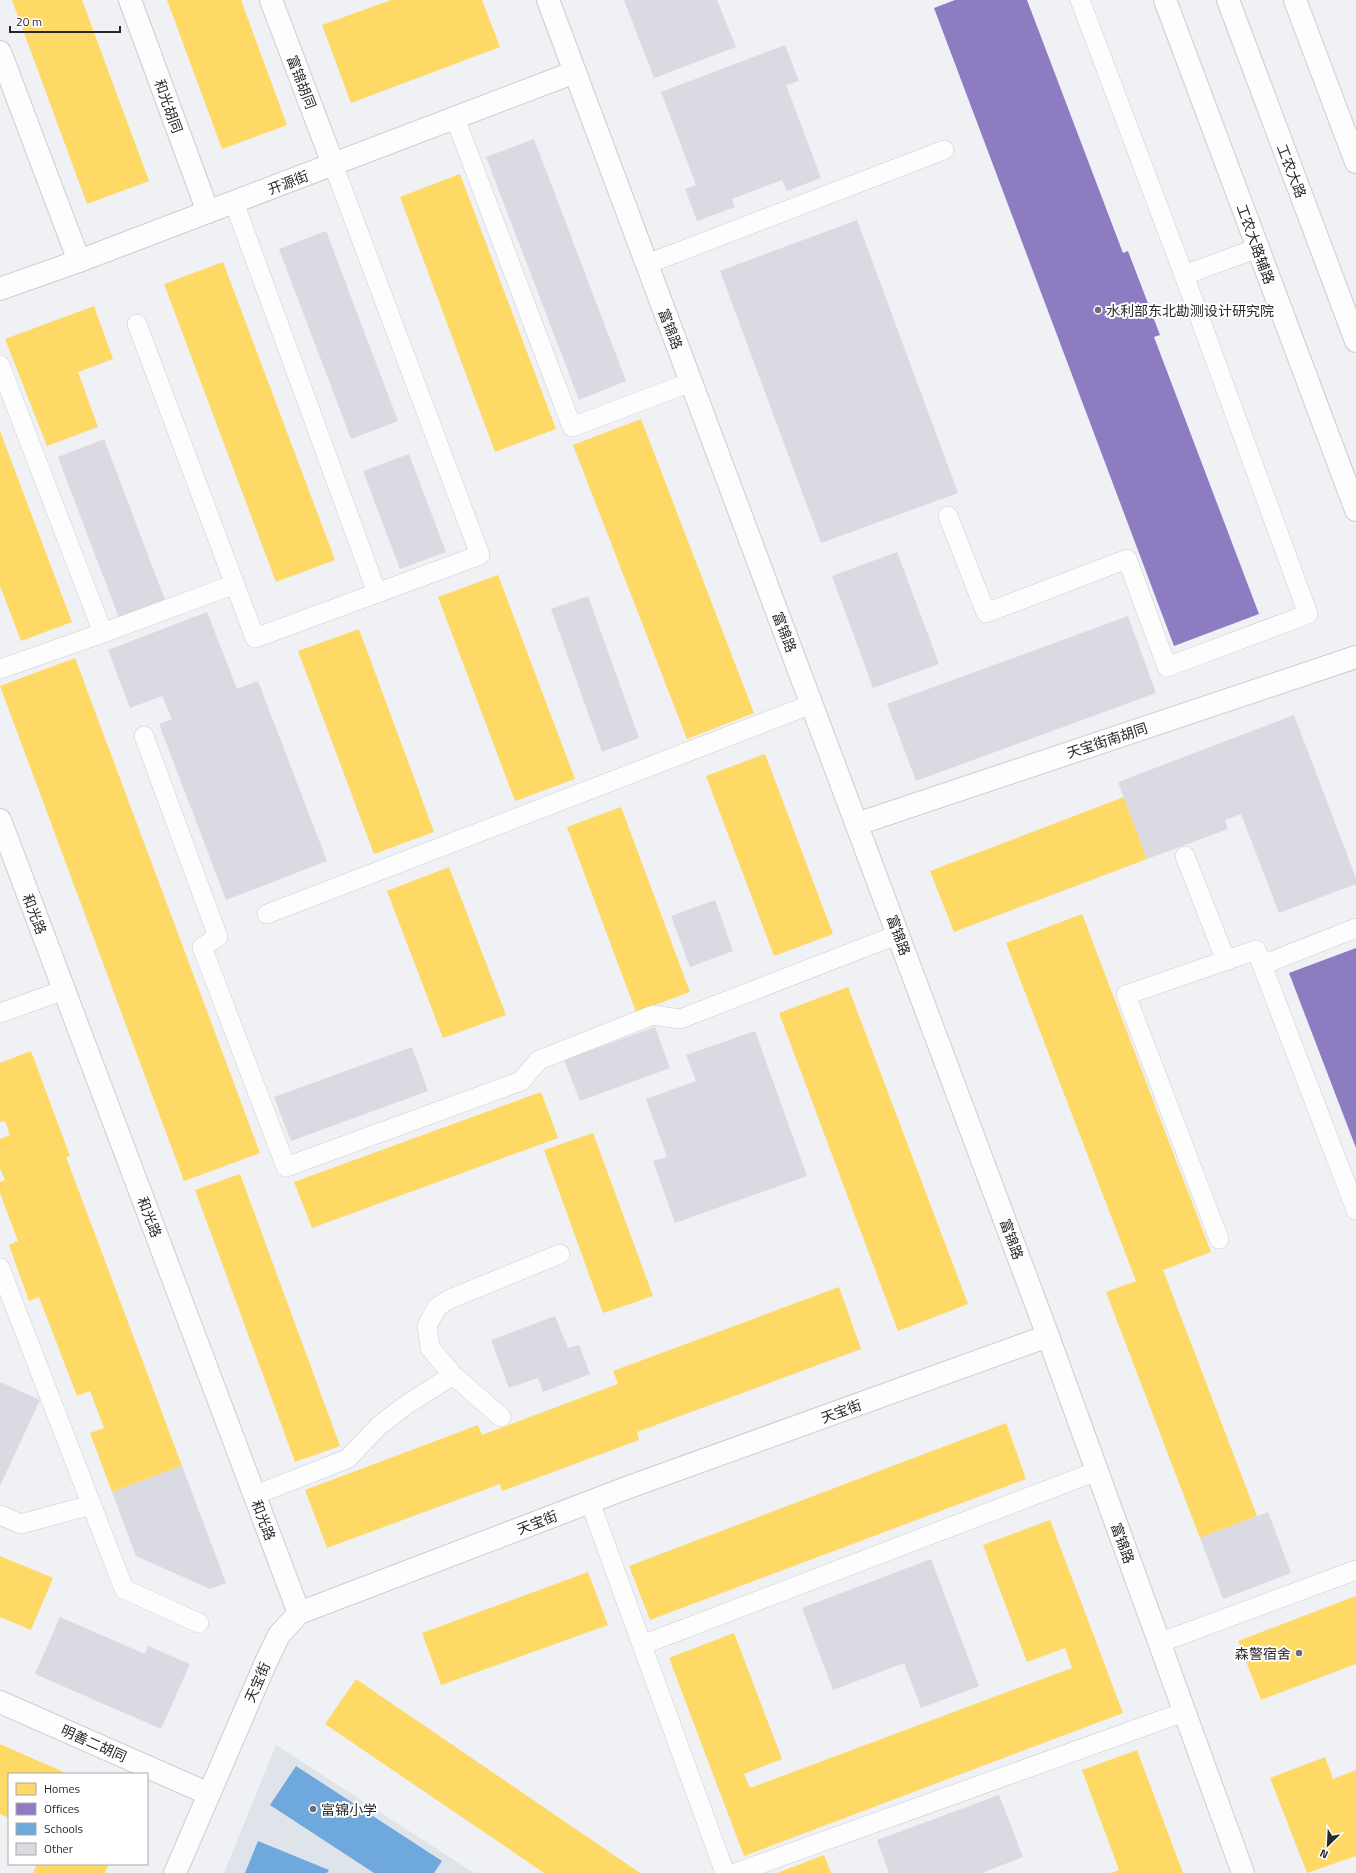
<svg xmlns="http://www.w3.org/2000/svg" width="1356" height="1873" font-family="'Titillium Web','Noto Sans SC',sans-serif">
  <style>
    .built { fill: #dfe4eb }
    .homes { fill: #ffd966 }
    .offices { fill: #8e7cc3 }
    .schools { fill: #6fa8dc }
    .building { fill: #dbdae2 }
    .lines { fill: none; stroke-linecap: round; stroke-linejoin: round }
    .lane-casing { stroke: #cbcdcf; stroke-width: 20 }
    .street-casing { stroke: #cbcdcf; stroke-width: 24 }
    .secondary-casing { stroke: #cbcdcf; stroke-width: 24 }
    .primary-casing { stroke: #cbcdcf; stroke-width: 24 }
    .lane { stroke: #fdfdfd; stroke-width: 19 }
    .street { stroke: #fdfdfd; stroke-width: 22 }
    .secondary { stroke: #fdfdfd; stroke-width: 22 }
    .primary { stroke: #fdfdfd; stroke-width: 22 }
    .poi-dot { fill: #6d6e71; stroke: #fff; stroke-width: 1.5 }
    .labels { text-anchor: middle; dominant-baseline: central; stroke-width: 4; stroke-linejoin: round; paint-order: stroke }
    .street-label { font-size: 14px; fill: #27282a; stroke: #fff }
    .poi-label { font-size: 14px; fill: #27282a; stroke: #fff; text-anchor: start }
  </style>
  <rect width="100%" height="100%" fill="#eff1f4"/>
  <polygon class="built" points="276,1745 474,1873 224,1873"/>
  <g class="homes">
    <polygon points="12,0 82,0 149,181 87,204"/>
    <polygon points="167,0 241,0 287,125 222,149"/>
    <polygon points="391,0 482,0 500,47 351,103 322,25"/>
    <polygon points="460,174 556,429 495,452 400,197"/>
    <polygon points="223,262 335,560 276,582 164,284"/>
    <polygon points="94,306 113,359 78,372 98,427 47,446 5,339"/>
    <polygon points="641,419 754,713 687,739 573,445"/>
    <polygon points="0,431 72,622 21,641 0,586"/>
    <polygon points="498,575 575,779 515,801 438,597"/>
    <polygon points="359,629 434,832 374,854 298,651"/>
    <polygon points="75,658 260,1153 184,1181 0,686"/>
    <polygon points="765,754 833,934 774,956 706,776"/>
    <polygon points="1124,797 1147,859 954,932 930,871"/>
    <polygon points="621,807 690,992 636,1012 567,827"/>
    <polygon points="449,867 506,1015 443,1038 387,891"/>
    <polygon points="1082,914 1211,1252 1163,1270 1257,1516 1200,1538 1106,1292 1136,1281 1006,943"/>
    <polygon points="848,987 968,1304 898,1331 779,1013"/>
    <polygon points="31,1051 70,1156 66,1157 182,1466 112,1492 90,1433 104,1428 90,1391 77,1396 39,1297 29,1301 9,1245 18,1241 0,1193 0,1182 5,1180 0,1168 0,1139 10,1135 5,1121 0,1122 0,1063"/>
    <polygon points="541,1092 558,1138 312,1228 294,1182"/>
    <polygon points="593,1133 653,1296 603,1313 544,1150"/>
    <polygon points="240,1174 340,1446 295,1462 195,1190"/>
    <polygon points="839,1287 861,1349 637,1432 639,1440 502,1491 500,1484 327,1548 305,1490 478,1425 482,1435 618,1384 613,1371"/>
    <polygon points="1006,1423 1026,1479 650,1620 629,1566"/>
    <polygon points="1050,1520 1123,1713 744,1856 669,1658 734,1633 782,1759 744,1774 750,1788 1072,1668 1065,1648 1027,1662 983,1545"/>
    <polygon points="0,1556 53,1578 31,1630 0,1617"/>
    <polygon points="588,1572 608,1625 441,1685 422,1633"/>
    <polygon points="1356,1596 1356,1664 1261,1700 1238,1641"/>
    <polygon points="356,1679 640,1873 544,1873 325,1724"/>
    <polygon points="0,1744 68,1774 9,1774 9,1818 0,1814"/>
    <polygon points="1137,1750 1183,1873 1111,1873 1119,1870 1082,1770"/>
    <polygon points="1325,1757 1333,1779 1356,1770 1356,1856 1307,1873 1270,1778"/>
    <polygon points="824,1855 831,1873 777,1873"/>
    <polygon points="37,1864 109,1864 105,1873 33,1873"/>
  </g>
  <g class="offices">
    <polygon points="955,0 1027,0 1123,253 1128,251 1160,335 1154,337 1259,614 1174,646 934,8"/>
    <polygon points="1356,948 1356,1148 1289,973"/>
  </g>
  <g class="schools">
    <polygon points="296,1766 442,1861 434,1873 374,1873 270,1805"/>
    <polygon points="258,1841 329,1870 327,1873 245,1873"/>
  </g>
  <g class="building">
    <polygon points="624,0 717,0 736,47 654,78"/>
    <polygon points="785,45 799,81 786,85 821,178 787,191 782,180 732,199 735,207 697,221 685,189 696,185 661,92"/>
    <polygon points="534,139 626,381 579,400 486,157"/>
    <polygon points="857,220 958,493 821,543 720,271"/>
    <polygon points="326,231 398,421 351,439 279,249"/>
    <polygon points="104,439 165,600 119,618 58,457"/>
    <polygon points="409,454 446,552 400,569 363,471"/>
    <polygon points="897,552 939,664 873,688 832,576"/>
    <polygon points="588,596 639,738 602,752 551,609"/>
    <polygon points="207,612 237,689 258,681 327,861 226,900 159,724 172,719 162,696 130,708 108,650"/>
    <polygon points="1128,616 1156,693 916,781 887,704"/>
    <polygon points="1294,715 1356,878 1356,884 1279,913 1241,814 1225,820 1228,829 1147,859 1118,782"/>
    <polygon points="715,900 733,951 690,967 671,916"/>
    <polygon points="655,1027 670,1068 580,1101 564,1060"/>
    <polygon points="755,1031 807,1176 675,1223 653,1161 667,1157 646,1099 696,1081 686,1055"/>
    <polygon points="412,1047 428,1091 291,1141 274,1097"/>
    <polygon points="555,1316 568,1348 579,1345 590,1374 543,1392 538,1378 509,1388 491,1340"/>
    <polygon points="0,1382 40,1400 0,1486"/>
    <polygon points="182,1466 226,1583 210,1589 136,1556 112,1492"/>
    <polygon points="1268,1512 1291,1573 1223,1599 1200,1538"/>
    <polygon points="931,1559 979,1686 921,1708 904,1663 833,1690 802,1608"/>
    <polygon points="60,1617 145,1654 148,1646 190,1664 161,1729 35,1674"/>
    <polygon points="999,1795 1023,1857 982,1873 889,1873 877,1840"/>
  </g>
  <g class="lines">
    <g class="lane-casing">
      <g id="lane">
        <polyline points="455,118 572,427 691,382"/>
        <polyline points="234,202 377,593"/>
        <polyline points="647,264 944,150"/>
        <polyline points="1184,275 1258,248"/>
        <polyline points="137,324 255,638 480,555 333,164"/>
        <polyline points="0,365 103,633"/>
        <polyline points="948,516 986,613 1127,559 1167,667 1308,614 1184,275 1080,0"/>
        <polyline points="0,669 103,633 235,584"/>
        <polyline points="144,736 218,937 202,947 286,1167 521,1081 539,1060 653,1015 680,1019 899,934"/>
        <polyline points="1185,856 1226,961"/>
        <polyline points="267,914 812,704"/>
        <polyline points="1356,928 1262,965 1356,1210"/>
        <polyline points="0,1013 64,990"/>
        <polyline points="1219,1239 1126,995 1256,950 1262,965"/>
        <polyline points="0,1268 124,1589 199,1623"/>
        <polyline points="501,1417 453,1375 430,1348 427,1326 437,1307 450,1299 560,1254"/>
        <polyline points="255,1495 347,1459 380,1425 406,1405 453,1375"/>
        <polyline points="590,1502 725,1873"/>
        <polyline points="0,1515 21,1524 91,1505"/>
        <polyline points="1159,1643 1356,1570"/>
        <polyline points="642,1645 1097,1471"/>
        <polyline points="735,1873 1184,1712"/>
      </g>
    </g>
    <g class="street-casing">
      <g id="street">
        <polyline points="130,0 208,212"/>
        <polyline points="271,0 333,164"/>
        <polyline points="0,52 79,261"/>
        <polyline points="857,824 1356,657"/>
        <polyline points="0,1702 209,1794"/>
      </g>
    </g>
    <g class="secondary-casing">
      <g id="secondary">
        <polyline points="548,0 1048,1336 1243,1873"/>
        <polyline points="1165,0 1356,510"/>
        <polyline points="0,289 79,261 575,72"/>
        <polyline points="0,820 299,1613"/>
        <polyline points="175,1873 266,1662 279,1635 299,1613 629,1487 1048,1336"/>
      </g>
    </g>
    <g class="primary-casing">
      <g id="primary">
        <polyline points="1228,0 1356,341"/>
        <polyline points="1295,0 1356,162"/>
      </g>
    </g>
    <use href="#lane" class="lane"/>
    <use href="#street" class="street"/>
    <use href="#secondary" class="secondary"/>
    <use href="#primary" class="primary"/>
  </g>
  <g class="poi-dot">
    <circle cx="1098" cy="310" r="4"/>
    <circle cx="1299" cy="1653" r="4"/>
    <circle cx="313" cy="1809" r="4"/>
  </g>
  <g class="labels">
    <g class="street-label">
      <text transform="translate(302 82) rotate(69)">富锦胡同</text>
      <text transform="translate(169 106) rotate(70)">和光胡同</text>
      <text transform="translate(1292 171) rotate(69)">工农大路</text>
      <text transform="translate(288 182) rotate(-21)">开源街</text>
      <text transform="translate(1256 244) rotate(70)">工农大路辅路</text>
      <text transform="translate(671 329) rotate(69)">富锦路</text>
      <text transform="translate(785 632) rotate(69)">富锦路</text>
      <text transform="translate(1107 740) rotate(-18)">天宝街南胡同</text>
      <text transform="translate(35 914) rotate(69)">和光路</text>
      <text transform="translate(899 935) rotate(70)">富锦路</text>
      <text transform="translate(150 1217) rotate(69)">和光路</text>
      <text transform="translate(1012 1239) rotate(70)">富锦路</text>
      <text transform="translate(841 1411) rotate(-20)">天宝街</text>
      <text transform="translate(264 1520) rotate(69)">和光路</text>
      <text transform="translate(537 1522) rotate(-21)">天宝街</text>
      <text transform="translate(1123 1543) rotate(70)">富锦路</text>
      <text transform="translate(257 1682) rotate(-66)">天宝街</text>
      <text transform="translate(94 1743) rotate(24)">明善二胡同</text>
    </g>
    <g class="poi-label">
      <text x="1106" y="310">水利部东北勘测设计研究院</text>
      <text x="1291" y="1653" text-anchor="end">森警宿舍</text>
      <text x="321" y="1809">富锦小学</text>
    </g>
  </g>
  <rect x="8" y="1773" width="140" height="92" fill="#ffffff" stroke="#a9a9aa"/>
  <rect x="16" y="1783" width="20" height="12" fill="#ffd966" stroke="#a9a9aa"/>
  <text x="44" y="1793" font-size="12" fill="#27282a">Homes</text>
  <rect x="16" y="1803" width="20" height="12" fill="#8e7cc3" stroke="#a9a9aa"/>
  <text x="44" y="1813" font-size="12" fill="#27282a">Offices</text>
  <rect x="16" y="1823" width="20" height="12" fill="#6fa8dc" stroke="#a9a9aa"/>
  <text x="44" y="1833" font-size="12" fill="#27282a">Schools</text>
  <rect x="16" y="1843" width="20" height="12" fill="#dbdae2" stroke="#a9a9aa"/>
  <text x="44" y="1853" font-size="12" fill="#27282a">Other</text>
  <g transform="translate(1328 1845) rotate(204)" stroke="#ffffff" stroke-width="3" paint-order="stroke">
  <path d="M0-3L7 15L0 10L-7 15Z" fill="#27282a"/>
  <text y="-6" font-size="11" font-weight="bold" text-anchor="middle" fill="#27282a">N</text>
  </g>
  <path d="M10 26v6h110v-6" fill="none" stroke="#27282a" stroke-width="2"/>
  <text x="16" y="26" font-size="12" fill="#27282a" stroke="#ffffff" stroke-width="3" paint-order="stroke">20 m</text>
</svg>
